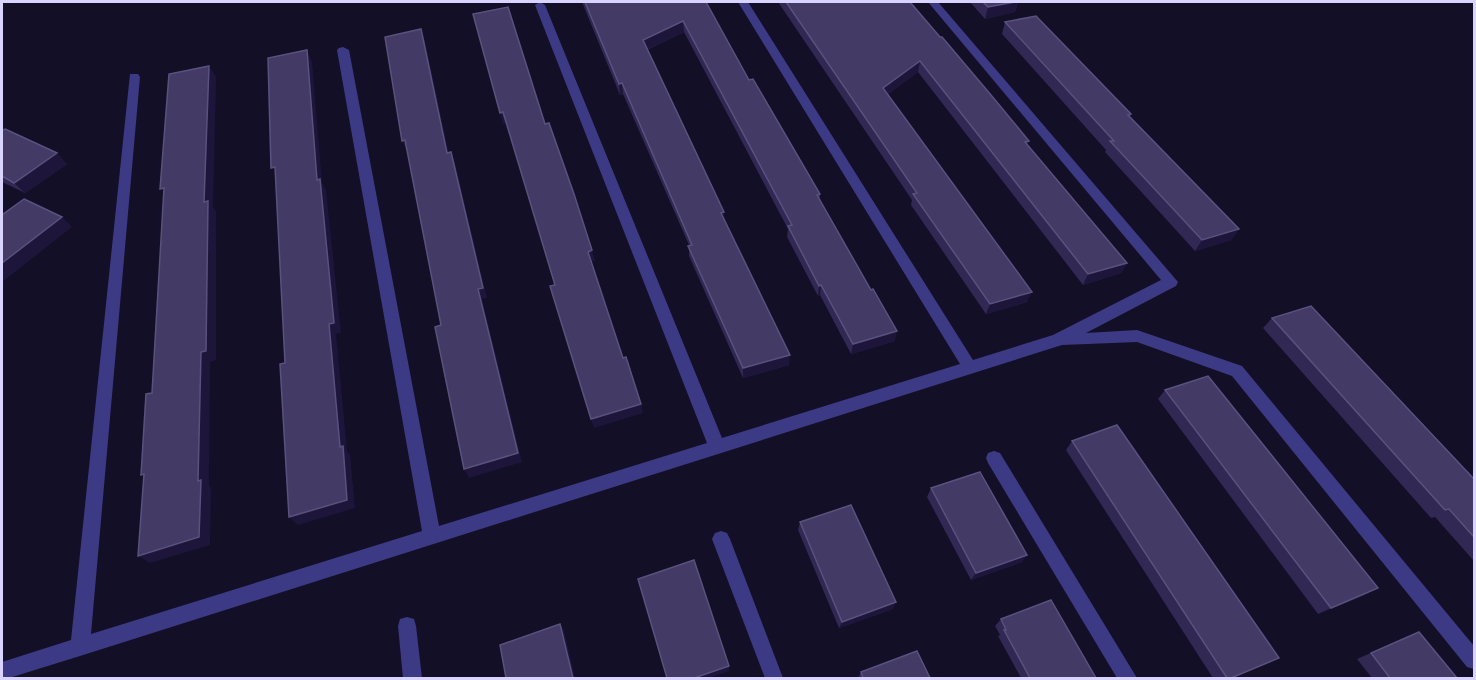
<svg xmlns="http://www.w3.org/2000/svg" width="1476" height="680" font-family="'Sofia Sans Condensed',sans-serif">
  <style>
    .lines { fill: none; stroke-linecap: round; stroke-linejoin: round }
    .minor { fill: #3d3a85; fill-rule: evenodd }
    .wall { fill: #312854 }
    .shaded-wall { fill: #1d163a }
    .building { fill: #433a66; stroke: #5a527e; stroke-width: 1.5 }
  </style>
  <rect width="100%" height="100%" fill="#130f26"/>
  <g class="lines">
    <g class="minor">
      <polygon points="540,2 545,5 722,438 960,364 738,2 748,2 973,360 1053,335 1161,280 928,2 938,2 1178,282 1176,286 1086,333 1137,330 1242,366 1474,646 1474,669 1467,667 1232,376 1137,342 1062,345 80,656 9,678 2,678 2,662 71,640 130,74 138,74 140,77 91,634 422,531 337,50 339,48 343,47 349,50 439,526 707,443 535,5"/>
      <polygon points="994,451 1000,453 1137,678 1117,678 988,463 986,458 988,453"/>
      <polygon points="721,531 727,533 730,539 783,678 765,678 712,539 715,533"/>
      <polygon points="407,617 414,619 416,626 422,678 403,678 398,626 400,619"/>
    </g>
  </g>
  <g class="wall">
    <polygon points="582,2 706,2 749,80 820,194 820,200 895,341 851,354 820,295 818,296 787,237 788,229 684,32 647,50 789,365 743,378 689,256 689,245 623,94 620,95"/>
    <polygon points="778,2 910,2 940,37 1029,141 1027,144 1127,263 1121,273 1083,285 918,72 888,94 1027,302 986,314 911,205 912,200"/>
    <polygon points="970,2 1018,2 1015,12 985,19"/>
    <polygon points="1005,22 1131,114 1130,117 1239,229 1231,240 1195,251 1105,152 1106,150 1002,34"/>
    <polygon points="2,131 67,164 25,193 2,182"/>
    <polygon points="1272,318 1474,479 1474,561 1435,517 1431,518 1263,328"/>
    <polygon points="1165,390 1365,595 1318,614 1158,399"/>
    <polygon points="1072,441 1279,658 1232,678 1213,678 1066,450"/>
    <polygon points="931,488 1022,562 971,580 927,497"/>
    <polygon points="800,522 893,609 839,628 798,530"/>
    <polygon points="1001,619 1096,678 1021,678 998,636 1000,635 995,626"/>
    <polygon points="1405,638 1457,678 1372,678 1357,659"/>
    <polygon points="861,672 930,678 858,678"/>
  </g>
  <g class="shaded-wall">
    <polygon points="1015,2 1018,2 1015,12 985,19 988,7"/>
    <polygon points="683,21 684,32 644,51 643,40"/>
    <polygon points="421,29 425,41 451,164 447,153"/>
    <polygon points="307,50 312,62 322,183 326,190 341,333 336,334 347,451 350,455 355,508 298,525 289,517 340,447 317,180"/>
    <polygon points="920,61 918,72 881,99 883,88"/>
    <polygon points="209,66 216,77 213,207 216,211 216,360 210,362 209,486 211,488 210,545 150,563 138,556 198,481 204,202"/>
    <polygon points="622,83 623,94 620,95 619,84"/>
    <polygon points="503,112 507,123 503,124 500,113"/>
    <polygon points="405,140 410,151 407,152 402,141"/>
    <polygon points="451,152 455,163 487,298 482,299 522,462 469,478 464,469 478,289"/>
    <polygon points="57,153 67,164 25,193 14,183"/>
    <polygon points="724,212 725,223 721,213"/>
    <polygon points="62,217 72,227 2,282 2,263"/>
    <polygon points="1239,229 1231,240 1195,251 1202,240"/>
    <polygon points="592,250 595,261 590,262 588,252"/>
    <polygon points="1127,263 1121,273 1083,285 1088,274"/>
    <polygon points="821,285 820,295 818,296 819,286"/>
    <polygon points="1032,292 1027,302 986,314 990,304"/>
    <polygon points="897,331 895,341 851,354 853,344"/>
    <polygon points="790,355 789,365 743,378 743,368"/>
    <polygon points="641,404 643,413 594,428 591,419"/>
    <polygon points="1027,555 1022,562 971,580 976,573"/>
    <polygon points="1378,588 1365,595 1318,614 1331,608"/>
    <polygon points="896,602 893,609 839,628 842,622"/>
    <polygon points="560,624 564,630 575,678 573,678"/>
    <polygon points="729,666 729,671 709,678 694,678"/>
  </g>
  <g class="building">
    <polygon points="585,2 706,2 749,80 753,79 820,194 817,195 871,290 873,289 897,331 853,344 821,285 819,286 788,226 792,225 683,21 643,40 724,212 721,213 790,355 743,368 688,246 692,245 622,83 619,84"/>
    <polygon points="786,2 910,2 940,37 942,37 991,95 1029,141 1025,142 1127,263 1088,274 920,61 883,88 1032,292 990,304 913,194 917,193"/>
    <polygon points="983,2 1015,2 988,7"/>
    <polygon points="508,7 545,124 549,123 574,194 592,250 588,252 623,358 626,357 641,404 591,419 550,286 555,285 503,112 500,113 473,14"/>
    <polygon points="1036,16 1131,114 1128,115 1239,229 1202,240 1110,141 1114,141 1005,22"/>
    <polygon points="421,29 447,153 451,152 483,288 478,289 518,453 464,469 435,327 441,325 405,140 402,141 385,37"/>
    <polygon points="307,50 317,180 320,179 334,323 329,324 340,447 343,446 347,500 289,517 280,364 285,363 275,167 271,168 268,58"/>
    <polygon points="209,66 204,202 208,201 206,351 201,352 198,481 201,480 199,537 138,556 144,474 141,475 146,394 152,393 164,188 160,189 169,74"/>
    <polygon points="5,129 57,153 14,183 2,176 2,131"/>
    <polygon points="24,199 62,217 2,263 2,215"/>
    <polygon points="1311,306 1474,479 1474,537 1449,509 1445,510 1272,318"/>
    <polygon points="1208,376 1378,588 1331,608 1165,390"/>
    <polygon points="1117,425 1279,658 1231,678 1227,678 1072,441"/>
    <polygon points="980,472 1027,555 976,573 931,488"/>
    <polygon points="851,505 896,602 842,622 800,522"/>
    <polygon points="694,560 729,666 694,678 667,678 638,579"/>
    <polygon points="1051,600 1096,678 1030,678 1004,630 1006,630 1001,619"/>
    <polygon points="560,624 573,678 506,678 500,645"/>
    <polygon points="1419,632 1457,678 1390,678 1371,653"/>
    <polygon points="917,651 930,678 863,678 861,672"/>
  </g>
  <rect width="1476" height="680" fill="none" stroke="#d9d4ff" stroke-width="6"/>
</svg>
